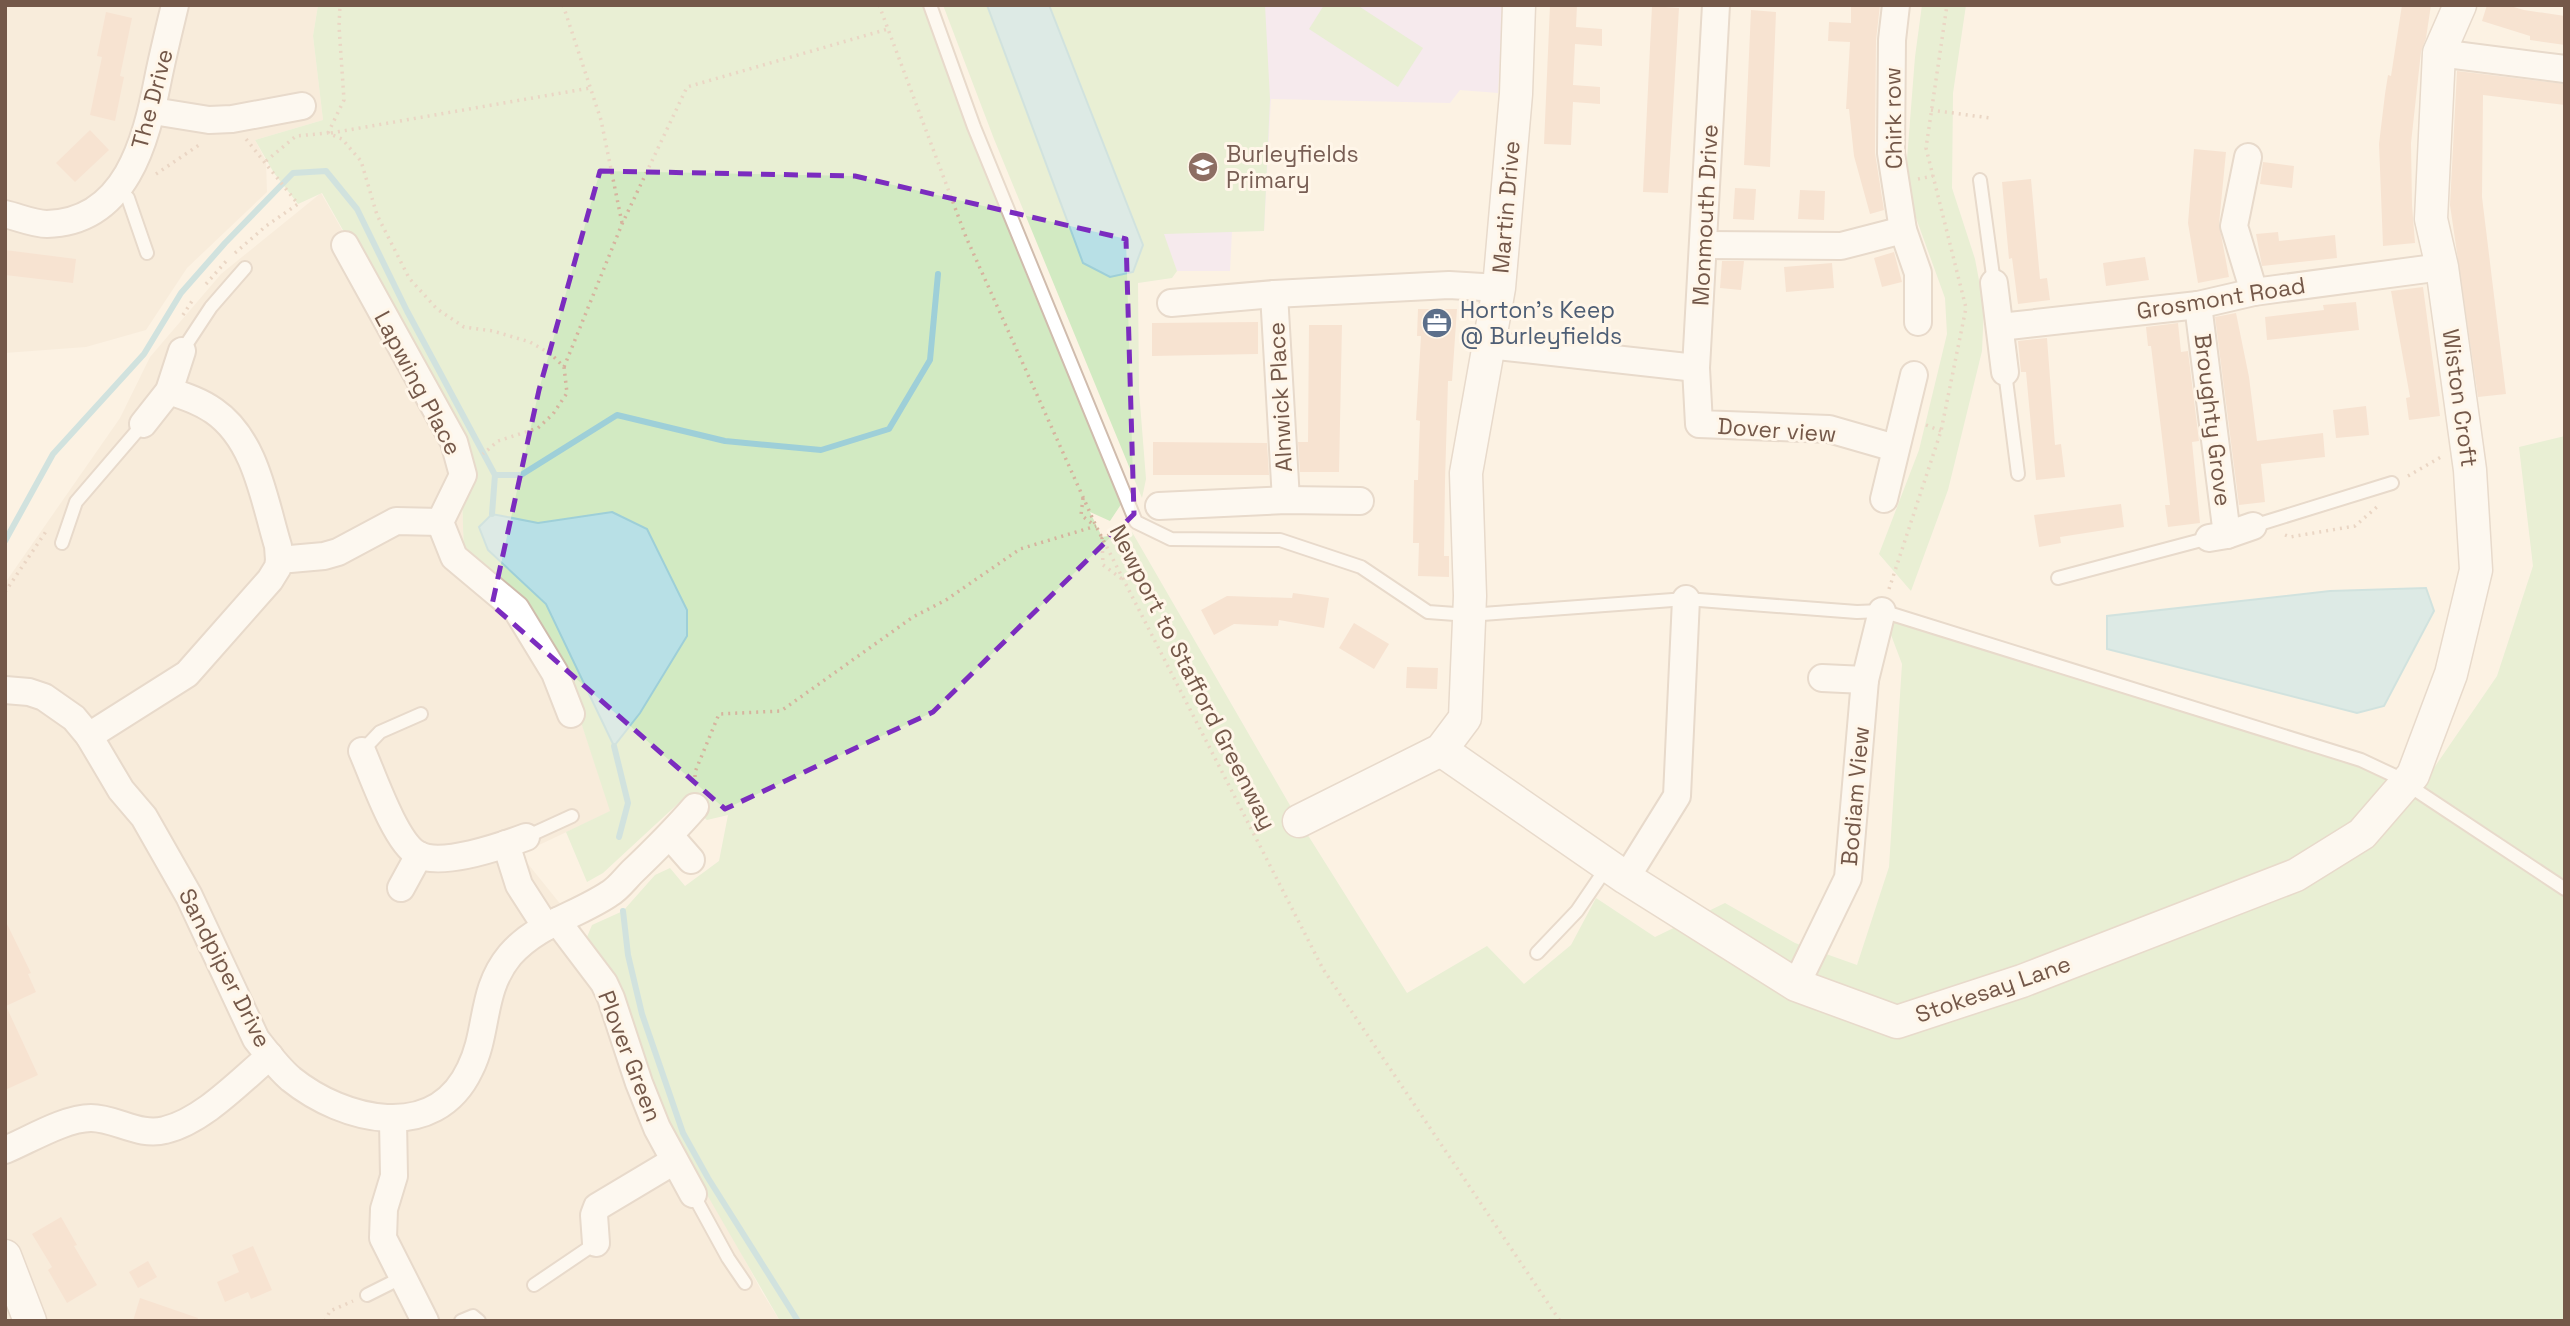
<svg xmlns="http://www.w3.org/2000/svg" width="2570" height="1326" font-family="'Space Grotesk',sans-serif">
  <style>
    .residential { fill: #f4e4d1 }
    .education { fill: #efe0f8 }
    .green { fill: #d2eac2; fill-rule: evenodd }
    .water { fill: #b8e0e6; stroke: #9ecfd8; stroke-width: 2 }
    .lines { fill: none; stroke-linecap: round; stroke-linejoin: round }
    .stream { stroke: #9ecfd8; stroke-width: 6 }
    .building { fill: #f2d0bb }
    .service-casing { stroke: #d0bcad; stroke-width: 16 }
    .minor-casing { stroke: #d0bcad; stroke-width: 30 }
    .tertiary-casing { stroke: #d0bcad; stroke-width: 35 }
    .path { stroke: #d6b39e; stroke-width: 3.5; stroke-dasharray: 2 5; stroke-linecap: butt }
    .service { stroke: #fff; stroke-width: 12 }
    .minor { stroke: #fff; stroke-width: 26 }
    .tertiary { stroke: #fff; stroke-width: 32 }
    .marked { fill: none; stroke: #7b2cbf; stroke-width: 5; stroke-dasharray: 14 9; stroke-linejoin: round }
    .labels { text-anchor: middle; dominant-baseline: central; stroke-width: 6; stroke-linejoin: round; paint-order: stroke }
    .street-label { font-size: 23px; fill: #745849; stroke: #fff6e9 }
    .education-label { font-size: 23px; fill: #785e54; stroke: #fff6e9; text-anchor: start }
    .service-label { font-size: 23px; fill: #4e5e75; stroke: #fff6e9; text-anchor: start }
  </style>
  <rect width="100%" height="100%" fill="#fcf2e3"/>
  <g class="residential">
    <polygon points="5,5 318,5 313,36 323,120 255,140 266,161 267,192 187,268 146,330 86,347 5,353"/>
    <polygon points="321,193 460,437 464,556 574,701 611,811 520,854 587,937 617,981 645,1073 762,1292 780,1321 5,1321 5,583 120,418 150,357 221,274"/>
  </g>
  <polygon class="education" points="1078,5 1503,5 1498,93 1460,90 1450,103 1271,99 1264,231 1232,231 1230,271 1177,271"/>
  <g class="green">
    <path d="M318,5h606l102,269 96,229 -12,18 -20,-9 12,25 30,-5 167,289 108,172 80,-47 37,38 47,-39 25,-47 59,39 70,-34 70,40 62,22 32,-98 13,-203 -20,-53 543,170 72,-105 36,-110 -14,-119 46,-11v885h-1785l-108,-187 -55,-153 -30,-44 5,-12 31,-14 32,-36 15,-7 15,18 34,-25 9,-46 -21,5 -24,-21 -80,74 -16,9 -21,-50 44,-21 -36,-110 -110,-145 -4,-119 -138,-244 -24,11 -24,-31 -19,-33 68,-20 -10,-84zM612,512l75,124 -47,77 -26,32 -68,-141 -58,-54 4,-36 46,9z"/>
    <polygon points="943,5 987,5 1083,263 1142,244 1049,5 1265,5 1270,99 1264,231 1164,234 1177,271 1172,278 1138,283 1139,391 1146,479 1142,498 994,139"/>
    <polygon points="1324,5 1357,5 1423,48 1398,87 1309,29"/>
    <polygon points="1922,5 1966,5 1953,93 1952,188 1975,259 1984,307 1982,351 1948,490 1911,591 1879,554 1919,450 1947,334 1945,298 1911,204 1907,159 1915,57"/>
  </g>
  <g class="water">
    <polygon points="987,5 1049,5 1143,245 1133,272 1110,277 1083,263"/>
    <polygon points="612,512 647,529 687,610 687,636 640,713 614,746 546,604 488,550 479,527 492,514 538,523"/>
    <polygon points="2426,588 2434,611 2384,706 2357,713 2107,649 2107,616 2330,591"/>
  </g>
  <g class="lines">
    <g class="stream">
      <polyline points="495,475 521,475 617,415 725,441 821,450 889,429 930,360 938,274"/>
      <polyline points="5,541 53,454 144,354 181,293 225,243 293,173 326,171 357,209 407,311 495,475 492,514"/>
      <polyline points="614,746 628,803 619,837"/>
      <polyline points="623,911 628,955 642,1014 683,1133 708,1178 798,1321"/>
    </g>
  </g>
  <g class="building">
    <polygon points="1550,5 1577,5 1576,27 1602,29 1602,46 1575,44 1573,85 1600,87 1600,104 1573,102 1571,145 1544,144"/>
    <polygon points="1851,5 1880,5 1876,40 1875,153 1884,210 1870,214 1854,156 1849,109 1846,109 1850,42 1828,41 1829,22 1851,23"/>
    <polygon points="2402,5 2431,5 2426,38 2421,52 2411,143 2412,205 2415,243 2383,246 2379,144 2385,94 2388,75 2391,76"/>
    <polygon points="2487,5 2507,5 2524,10 2565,16 2565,45 2530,40 2530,36 2482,21"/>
    <polygon points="1652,6 1679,8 1668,193 1643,192"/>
    <polygon points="1751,10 1776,12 1770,167 1744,165"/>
    <polygon points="106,12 132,18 120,76 124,77 115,121 90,115 102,57 97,56"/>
    <polygon points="2457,71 2565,84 2565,105 2483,95 2482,197 2506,394 2478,397 2450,205"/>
    <polygon points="90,130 109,150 75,182 56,163"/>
    <polygon points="2194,149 2226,152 2219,224 2229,277 2198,283 2188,223"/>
    <polygon points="2263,162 2294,166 2292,188 2260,184"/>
    <polygon points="2031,179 2040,279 2047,278 2050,300 2018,304 2012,258 2009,259 2002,182"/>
    <polygon points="1735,188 1756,189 1754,220 1733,219"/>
    <polygon points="1800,190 1825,191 1824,220 1798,219"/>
    <polygon points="2278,232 2279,241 2335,235 2337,258 2262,266 2256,234"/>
    <polygon points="5,250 76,259 73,283 5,275"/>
    <polygon points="1894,252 1902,282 1882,287 1874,258"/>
    <polygon points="2145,257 2149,280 2106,286 2103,263"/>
    <polygon points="1722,261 1744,261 1741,290 1720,288"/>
    <polygon points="1832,263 1834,288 1786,292 1784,267"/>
    <polygon points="2423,287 2440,416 2409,420 2406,398 2410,397 2391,291"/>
    <polygon points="2356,302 2359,330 2267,340 2265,317 2324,310 2323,305"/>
    <polygon points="1418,309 1457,309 1452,381 1448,381 1445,481 1444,556 1449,556 1449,577 1418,576 1419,543 1413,543 1414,480 1418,480 1419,446 1420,421 1416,420 1421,336 1417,336"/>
    <polygon points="2236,313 2249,377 2257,441 2323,433 2325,457 2261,464 2265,502 2239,505 2215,317"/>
    <polygon points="1258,322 1258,354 1152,356 1152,323"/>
    <polygon points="2178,323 2181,352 2188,351 2199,441 2192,442 2200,523 2168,527 2165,505 2170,505 2166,470 2151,346 2148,346 2146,327"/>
    <polygon points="1309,325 1342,325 1339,472 1300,472 1298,442 1308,442"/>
    <polygon points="2047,338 2055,445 2061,444 2065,477 2036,480 2026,372 2021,372 2018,341"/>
    <polygon points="2366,406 2369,435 2336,438 2333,410"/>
    <polygon points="1153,442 1267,443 1269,475 1153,475"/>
    <polygon points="2121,504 2124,527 2060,537 2061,543 2039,547 2034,515"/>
    <polygon points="1293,593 1329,598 1324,628 1279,620 1278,626 1234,624 1214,635 1201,610 1227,596 1292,598"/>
    <polygon points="1354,623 1389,644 1374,669 1339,648"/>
    <polygon points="1407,667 1438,668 1437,689 1406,688"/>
    <polygon points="5,920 31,973 28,974 36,992 6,1006 38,1075 5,1090"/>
    <polygon points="61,1217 77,1245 74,1246 97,1285 67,1303 48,1270 52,1267 32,1234"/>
    <polygon points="253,1246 272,1290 251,1299 248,1292 225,1302 217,1282 239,1272 232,1255"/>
    <polygon points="148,1261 157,1277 138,1288 129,1272"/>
    <polygon points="140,1298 198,1318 197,1321 133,1321"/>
  </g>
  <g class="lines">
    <g class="service-casing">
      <g id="service">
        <polyline points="930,5 974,127 1136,522 1171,539 1280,540 1361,567 1428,612 1469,615 1686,599 1857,612 1882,611 2361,760 2393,775 2565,889"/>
        <polyline points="1980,180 1994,283"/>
        <polyline points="119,189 128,198 147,253"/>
        <polyline points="182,351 211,307 245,268"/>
        <polyline points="2005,372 2018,474"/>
        <polyline points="2253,526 2392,483"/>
        <polyline points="62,543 76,502 143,424"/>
        <polyline points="2058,578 2209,538"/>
        <polyline points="362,751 380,732 421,714"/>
        <polyline points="526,837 572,816"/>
        <polyline points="1537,953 1577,911 1607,867"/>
        <polyline points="693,1194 728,1258 745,1283"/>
        <polyline points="534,1285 596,1243"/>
        <polyline points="367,1295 401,1278"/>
        <polyline points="461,1321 473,1316 479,1321"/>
      </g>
    </g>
    <g class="minor-casing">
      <g id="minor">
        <polyline points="1716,5 1696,368 1699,424 1829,429 1895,448"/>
        <polyline points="1896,5 1892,40 1891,153 1903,230 1918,273 1918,322"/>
        <polyline points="2439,53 2565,69"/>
        <polyline points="153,111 209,120 232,119 302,106"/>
        <polyline points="2248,157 2234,226 2254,292"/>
        <path d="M5,214c13,3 29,10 42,10 79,-2 99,-83 111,-145 5,-25 11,-49 17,-74"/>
        <polyline points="345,245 454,442 463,475 440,522 454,557 516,609 555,673 571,714"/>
        <polyline points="1703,245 1841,246 1903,230"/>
        <polyline points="1994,283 2005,372"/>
        <polyline points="1274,294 1286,500"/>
        <polyline points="1171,303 1274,294 1449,285 1499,288"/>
        <polyline points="2198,305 2227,535"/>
        <polyline points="2000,327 2198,305 2254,292 2442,267"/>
        <polyline points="1488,345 1696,368"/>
        <path d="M169,391c15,5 31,10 45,20 42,29 50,89 64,135l1,14"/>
        <polyline points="143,424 169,391 182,351"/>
        <polyline points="1884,499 1914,375"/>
        <polyline points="1159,506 1286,500 1360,501"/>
        <polyline points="2209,538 2227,535 2253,526"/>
        <polyline points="1822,678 1865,680"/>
        <path d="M5,690l24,2 15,5 30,21 15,18 32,54 23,27 45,79 67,143c11,14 22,29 35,40 52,42 144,65 179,-10 19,-38 10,-78 40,-114 27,-31 66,-39 99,-61 9,-5 16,-15 23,-22 22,-21 43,-42 63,-65"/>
        <polyline points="89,736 187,674 270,580 278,567 279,560 324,556 338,552 396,521 440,522"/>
        <path d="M362,751c11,25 33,90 55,103 23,14 85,-8 109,-17"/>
        <polyline points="670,836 691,860"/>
        <polyline points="506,844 519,885 546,927"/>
        <polyline points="1626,878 1677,796 1686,599"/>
        <polyline points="401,888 419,855"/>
        <polyline points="557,921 604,983 611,998 639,1083 657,1128 693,1194"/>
        <polyline points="1796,985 1848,878 1865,680 1882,611"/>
        <polyline points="393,1120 394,1176 384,1209 383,1238 425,1321"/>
        <path d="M5,1150c24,-10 60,-32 86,-32 25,0 48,19 74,12 38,-9 75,-49 105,-74"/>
        <polyline points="596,1243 594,1215 597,1207 674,1161"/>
      </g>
    </g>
    <g class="tertiary-casing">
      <g id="tertiary">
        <polyline points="1441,750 1626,878 1796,985 1897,1022 2022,981 2296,875 2362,834 2413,775 2451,674 2476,570 2470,470 2442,267 2431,219 2439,53 2460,5"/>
        <polyline points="1299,821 1441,750 1465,718 1470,596 1466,473 1499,288 1516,94 1519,5"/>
        <polyline points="5,1256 30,1321"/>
      </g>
    </g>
    <g class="path">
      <polyline points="563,5 601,120 622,223"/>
      <polyline points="879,5 966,237 1096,526 1323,969 1560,1321"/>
      <polyline points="1931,110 1990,118"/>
      <polyline points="328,133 344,100 339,26 340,5"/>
      <polyline points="331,133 590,88"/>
      <polyline points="266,161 296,136 328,133 342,139 361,161 377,215 409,278 437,309 464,327 493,331 530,342 551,354 564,367 567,393 553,414 538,428 498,441 483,454"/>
      <polyline points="156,174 202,143"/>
      <polyline points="1918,179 1933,176"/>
      <polyline points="235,253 266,226 298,204 246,139"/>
      <polyline points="206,284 229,258"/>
      <polyline points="183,315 194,298"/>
      <polyline points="564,367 622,224 687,87 888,29"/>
      <polyline points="1926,425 1941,431"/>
      <polyline points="2408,476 2441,457"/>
      <polyline points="1083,498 1081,515 1094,525"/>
      <polyline points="1122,529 1102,538 1103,565 1122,579"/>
      <polyline points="2285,535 2290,537 2355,526 2378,506"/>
      <polyline points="1889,589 1941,431 1966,308 1926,148 1947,5"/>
      <polyline points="5,592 47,530"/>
      <polyline points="695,784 695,772 719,714 781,711 913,617 946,600 1020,549 1096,526"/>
      <polyline points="325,1321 330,1311 353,1301"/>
    </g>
    <use href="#service" class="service"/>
    <use href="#minor" class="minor"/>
    <use href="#tertiary" class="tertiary"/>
  </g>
  <path d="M0 0H2570V1326H0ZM600,171l255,5 271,63 8,275 -201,198 -208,97 -233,-204 47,-215z" fill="#fcf2e3" fill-opacity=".55" fill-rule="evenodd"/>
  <path class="marked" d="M600,171l255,5 271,63 8,275 -201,198 -208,97 -233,-204 47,-215z"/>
  <defs>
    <g id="school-disc" transform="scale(1.575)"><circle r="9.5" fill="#8d6e63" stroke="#fff6e9"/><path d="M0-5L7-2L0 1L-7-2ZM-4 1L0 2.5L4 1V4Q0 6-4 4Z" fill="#fff"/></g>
    <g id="office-disc" transform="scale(1.575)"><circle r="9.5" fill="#5c6f8a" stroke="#fff6e9"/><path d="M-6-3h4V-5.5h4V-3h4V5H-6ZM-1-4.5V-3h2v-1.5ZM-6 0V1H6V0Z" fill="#fff"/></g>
  </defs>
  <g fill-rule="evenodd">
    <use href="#school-disc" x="1203" y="167"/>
    <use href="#office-disc" x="1437" y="323"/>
  </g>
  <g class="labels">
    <g class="street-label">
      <text transform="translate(152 99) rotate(-75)">The Drive</text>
      <text transform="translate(1893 118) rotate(-91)">Chirk row</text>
      <text transform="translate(1506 207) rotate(-85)">Martin Drive</text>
      <text transform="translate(1705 215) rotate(-87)">Monmouth Drive</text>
      <text transform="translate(2221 298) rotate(-9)">Grosmont Road</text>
      <text transform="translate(418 383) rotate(62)">Lapwing Place</text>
      <text transform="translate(1280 397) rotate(-93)">Alnwick Place</text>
      <text transform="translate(2460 398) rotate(82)">Wiston Croft</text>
      <text transform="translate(2213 420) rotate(83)">Broughty Grove</text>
      <text transform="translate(1777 430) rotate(4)">Dover view</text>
      <text transform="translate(1193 677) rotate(63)">Newport to Stafford Greenway</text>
      <text transform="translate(1855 796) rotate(-85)">Bodiam View</text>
      <text transform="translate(225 968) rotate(63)">Sandpiper Drive</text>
      <text transform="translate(1993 989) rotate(-19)">Stokesay Lane</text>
      <text transform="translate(630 1056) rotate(69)">Plover Green</text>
    </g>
    <g class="education-label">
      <text x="1226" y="154">Burleyfields<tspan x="1226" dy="26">Primary</tspan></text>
    </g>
    <g class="service-label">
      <text x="1460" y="310">Horton's Keep<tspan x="1460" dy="26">@ Burleyfields</tspan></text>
    </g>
  </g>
  <rect width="2570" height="1326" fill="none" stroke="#745849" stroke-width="14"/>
</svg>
